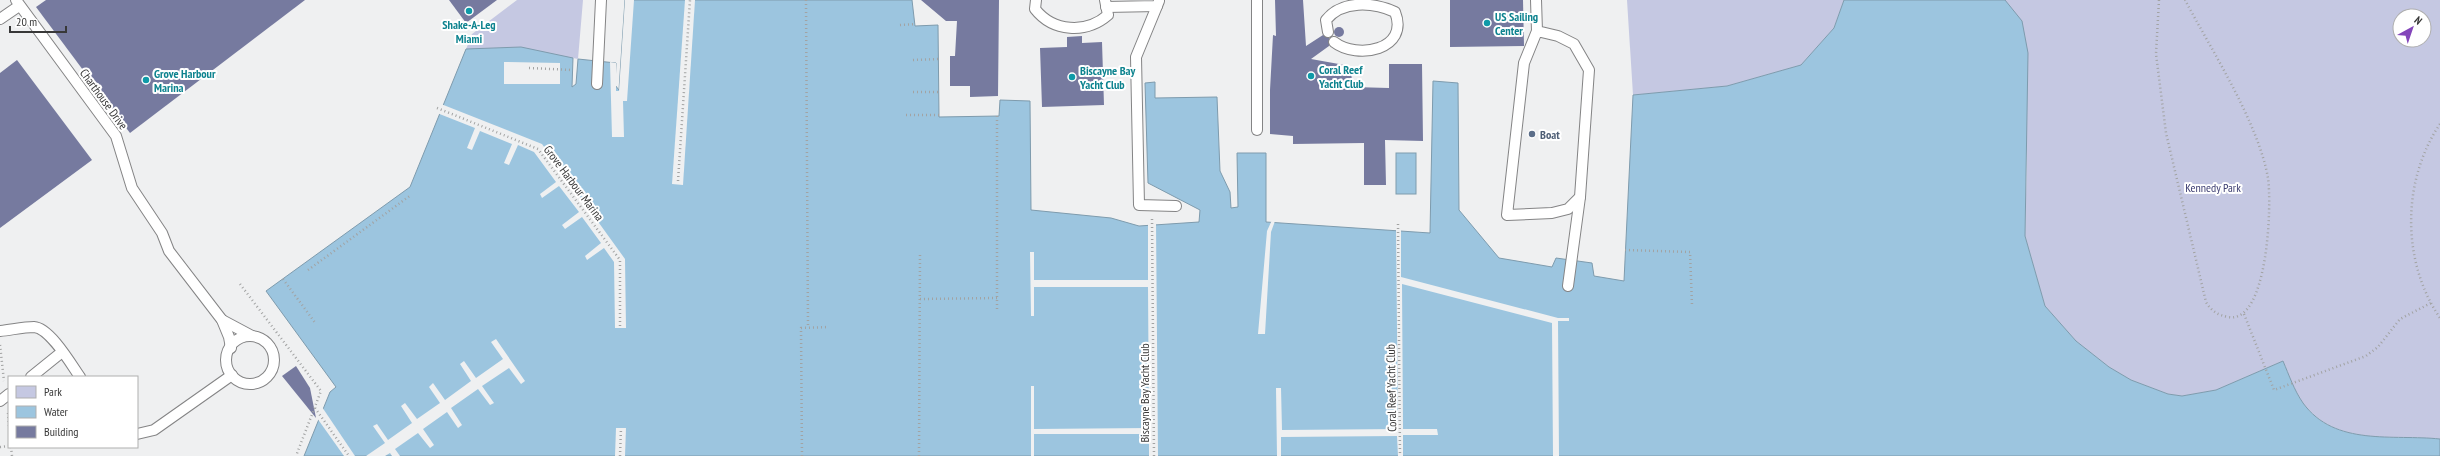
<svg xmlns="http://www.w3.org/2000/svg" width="2440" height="456" font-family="'PT Sans Narrow',sans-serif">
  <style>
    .green { fill: #c5c8e2; fill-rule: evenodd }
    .water { fill: #9cc5df; stroke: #7e9bad }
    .pier { fill: #eff0f1 }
    .building { fill: #767a9f }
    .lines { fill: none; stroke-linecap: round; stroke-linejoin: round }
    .lane-casing { stroke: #848485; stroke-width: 12 }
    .path { stroke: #a2a3a3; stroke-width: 2.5; stroke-dasharray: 1 3; stroke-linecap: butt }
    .lane { stroke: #fff; stroke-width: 10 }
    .culture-dot { fill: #0f9aa8; stroke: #fff; stroke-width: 1.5 }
    .service-dot { fill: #5c6f8a; stroke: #fff; stroke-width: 1.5 }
    .labels { text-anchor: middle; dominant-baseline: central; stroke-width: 4; stroke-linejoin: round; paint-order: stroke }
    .culture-label { font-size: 12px; font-weight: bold; fill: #0d838f; stroke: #fff; text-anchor: start }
    .street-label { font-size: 12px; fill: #383838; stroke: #fff }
    .service-label { font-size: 12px; font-weight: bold; fill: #4e5e75; stroke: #fff; text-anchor: start }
    .park-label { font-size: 12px; fill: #3c3d71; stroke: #fff }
  </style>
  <rect width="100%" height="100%" fill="#eff0f1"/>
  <g class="green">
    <polygon points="517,0 583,0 578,59 573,58 573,63 461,62 472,34"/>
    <polygon points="1627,0 1844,0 1834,28 1801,65 1727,86 1633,95"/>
    <path d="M2005,0h435v439c-47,-5 -104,8 -137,-36 -9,-13 -14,-28 -20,-42l-67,29 -34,6 -14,-2 -37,-14 -22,-13 -33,-26 -31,-35 -20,-70 2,-82zM2400,16h24v24h-24z"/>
  </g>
  <g class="water">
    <path d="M625,0h287l3,26 23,-1 1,92 60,-1 1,-16 30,1 1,109 80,8 28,8 60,-4 1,-12 -52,-27 -3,-100 10,-1v16l62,-1 3,74 10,21 1,16 7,-1 -1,-54h29v69l164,11 3,-152 25,2 1,127 40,48 53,9 4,-9 36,5 2,13 30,5 9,-186 94,-9 74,-21 33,-37 10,-28h161l17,21 6,32 -3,183 20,70 31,35 33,26 22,13 37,14 14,2 34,-6 67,-29c6,14 11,29 20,42 32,44 90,31 137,36v17h-2136l26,-64 6,-5 -70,-96 144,-104 56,-138 55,-2 52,11 -1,29 4,-3 2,-25 38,4 -1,22 4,5z"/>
    <rect x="1396" y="153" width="20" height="41"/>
  </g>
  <g class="pier">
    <polygon points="625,0 634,0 627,101 623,101 624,137 612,137 610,62 616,63 616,91 619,91"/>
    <polygon points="685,0 695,0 683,185 672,184"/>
    <polygon points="504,62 560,63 560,84 504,84"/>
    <polygon points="441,104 542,144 625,259 626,328 615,328 614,262 604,248 587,260 585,256 601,243 582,217 565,229 562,225 579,212 559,186 542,198 540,194 556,182 534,152 518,145 509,165 504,163 512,144 480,131 472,150 467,148 475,128 437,113"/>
    <polygon points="1272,220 1275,221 1271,232 1265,334 1258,334 1267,231"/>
    <polygon points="1156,222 1158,456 1149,456 1149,434 1034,434 1034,456 1031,456 1031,386 1034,386 1034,429 1149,428 1148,287 1034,287 1034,316 1031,316 1030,252 1034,252 1034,280 1148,280 1148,223"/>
    <polygon points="1396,229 1401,229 1401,277 1558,318 1569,318 1569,321 1558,321 1559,456 1553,456 1552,323 1402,284 1403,429 1437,429 1438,435 1403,435 1403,456 1398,456 1397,436 1281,437 1281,456 1277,456 1276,388 1281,388 1282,430 1398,429"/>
    <polygon points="496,339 525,381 521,384 509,368 482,386 494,403 490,405 478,389 451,408 462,425 458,428 447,412 423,429 434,445 430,448 418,433 395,449 400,456 392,456 390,453 385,456 366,456 385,443 373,426 377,424 388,440 412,423 401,406 405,403 417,419 440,403 429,387 433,383 445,400 471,381 460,364 464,361 476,378 503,359 491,342"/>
    <polygon points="322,407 355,456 344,456 317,418"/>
    <polygon points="616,428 626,428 625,456 615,456"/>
  </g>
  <g class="building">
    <polygon points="46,0 305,0 130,133 36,7"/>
    <polygon points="449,0 497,0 466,23"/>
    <polygon points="921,0 999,0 998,96 970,97 970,86 950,86 950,56 955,56 957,21 946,21"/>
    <polygon points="1275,0 1303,0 1306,46 1323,35 1329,38 1329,46 1311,59 1350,66 1353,87 1389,88 1389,64 1422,64 1423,141 1385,140 1386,185 1364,185 1364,143 1293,144 1293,136 1270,134 1270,90 1273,35 1276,36"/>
    <polygon points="1450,0 1523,0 1524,46 1450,47"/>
    <circle cx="1339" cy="32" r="5"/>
    <polygon points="1082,36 1082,43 1102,42 1104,105 1042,107 1040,48 1067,47 1067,37"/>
    <polygon points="17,60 92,160 0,228 0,73"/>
    <polygon points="296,366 310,388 316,418 282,376"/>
  </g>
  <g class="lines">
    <g class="lane-casing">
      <g id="lane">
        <polyline points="16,0 116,136 132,188 162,233 169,251 222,320 229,337 231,348"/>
        <path d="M1036,0l-1,9c18,23 51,25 73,6l-3,-15"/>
        <polyline points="1257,0 1257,130"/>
        <polyline points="1536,0 1537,31 1524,63 1507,215 1552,213 1568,209 1580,197 1589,70 1574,44 1558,36 1537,31"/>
        <polyline points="1157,6 1136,57 1139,205 1176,206"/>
        <polyline points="1106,7 1157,6 1159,1"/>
        <polyline points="0,19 19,6"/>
        <path d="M1328,32l-2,-12c16,-20 47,-18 69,-8 15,38 -38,48 -61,30"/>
        <polyline points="597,84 601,0"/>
        <polyline points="1568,286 1580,197"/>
        <polyline points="222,320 252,336"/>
        <path d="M0,331c11,-1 23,-4 34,-4 16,1 37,37 46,50"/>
        <circle cx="250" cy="360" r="24"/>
        <polyline points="31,377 62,352"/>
        <polyline points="0,401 9,394"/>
        <polyline points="137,434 154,430 232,375"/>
      </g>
    </g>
    <g class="path">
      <polyline points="806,0 808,327"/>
      <path d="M2159,0l-3,54 10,79 40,169c5,9 12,13 22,15 40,8 44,-113 40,-139 -10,-56 -56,-127 -83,-178"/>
      <polyline points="900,25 915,24"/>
      <polyline points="913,60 940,59"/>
      <polyline points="529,68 572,70"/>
      <polyline points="913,92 939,92"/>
      <polyline points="437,108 538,149 620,260 620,328"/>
      <polyline points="906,115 939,115"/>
      <polyline points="997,116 997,309"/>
      <path d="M2440,124c-38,56 -39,137 0,194"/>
      <polyline points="678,181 690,0"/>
      <polyline points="1152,219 1154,456"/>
      <polyline points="1398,224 1400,456"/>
      <polyline points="1625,250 1690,252 1692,305"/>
      <polyline points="308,270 411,195"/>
      <polyline points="283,279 316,324"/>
      <polyline points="240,284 321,391 296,456"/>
      <polyline points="920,299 997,298"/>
      <polyline points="2244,314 2274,390 2366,356 2378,347 2400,319 2431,303"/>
      <polyline points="0,345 4,381"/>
      <polyline points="315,408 349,456"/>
      <polyline points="8,413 9,426"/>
      <polyline points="0,447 9,446"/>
      <polyline points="11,447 12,456"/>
      <polyline points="620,456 621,428"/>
      <polyline points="802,456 801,328 829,327"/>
      <polyline points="919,456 920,253"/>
    </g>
    <use href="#lane" class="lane"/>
  </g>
  <g class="culture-dot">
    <circle cx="469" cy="11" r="4"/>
    <circle cx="1487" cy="23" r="4"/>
    <circle cx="1311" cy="76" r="4"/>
    <circle cx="1072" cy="77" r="4"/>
    <circle cx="146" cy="80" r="4"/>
  </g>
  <circle class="service-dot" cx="1532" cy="134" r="4"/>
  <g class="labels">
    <g class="culture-label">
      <text x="1495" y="16">US Sailing<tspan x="1495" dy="14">Center</tspan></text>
      <text x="469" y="24" text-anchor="middle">Shake-A-Leg<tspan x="469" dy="14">Miami</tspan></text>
      <text x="1319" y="69">Coral Reef<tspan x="1319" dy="14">Yacht Club</tspan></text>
      <text x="1080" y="70">Biscayne Bay<tspan x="1080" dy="14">Yacht Club</tspan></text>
      <text x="154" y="73">Grove Harbour<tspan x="154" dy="14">Marina</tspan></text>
    </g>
    <g class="street-label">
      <text transform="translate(104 99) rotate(54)">Charthouse Drive</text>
      <text transform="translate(574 183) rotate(53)">Grove Harbour Marina</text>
      <text transform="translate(1391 388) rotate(-91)">Coral Reef Yacht Club</text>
      <text transform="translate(1144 393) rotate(-90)">Biscayne Bay Yacht Club</text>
    </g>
    <g class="service-label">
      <text x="1540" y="134">Boat</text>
    </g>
    <g class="park-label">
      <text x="2213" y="187">Kennedy Park</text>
    </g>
  </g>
  <rect x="8" y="376" width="130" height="72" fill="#ffffff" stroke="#afafaf"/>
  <rect x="16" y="386" width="20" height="12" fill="#c5c8e2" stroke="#afafaf"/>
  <text x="44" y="396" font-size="12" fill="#383838">Park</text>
  <rect x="16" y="406" width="20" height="12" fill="#9cc5df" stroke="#afafaf"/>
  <text x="44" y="416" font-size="12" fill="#383838">Water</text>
  <rect x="16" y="426" width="20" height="12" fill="#767a9f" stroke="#afafaf"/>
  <text x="44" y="436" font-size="12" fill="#383838">Building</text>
  <g transform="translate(2412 28) rotate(40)"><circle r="19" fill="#ffffff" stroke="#afafaf"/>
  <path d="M0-3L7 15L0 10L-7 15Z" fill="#8345ba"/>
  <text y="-6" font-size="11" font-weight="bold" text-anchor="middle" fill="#383838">N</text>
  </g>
  <path d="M10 26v6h56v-6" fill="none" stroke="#383838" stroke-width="2"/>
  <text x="16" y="26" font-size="12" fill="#383838" stroke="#ffffff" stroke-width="3" paint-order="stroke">20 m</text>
</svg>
